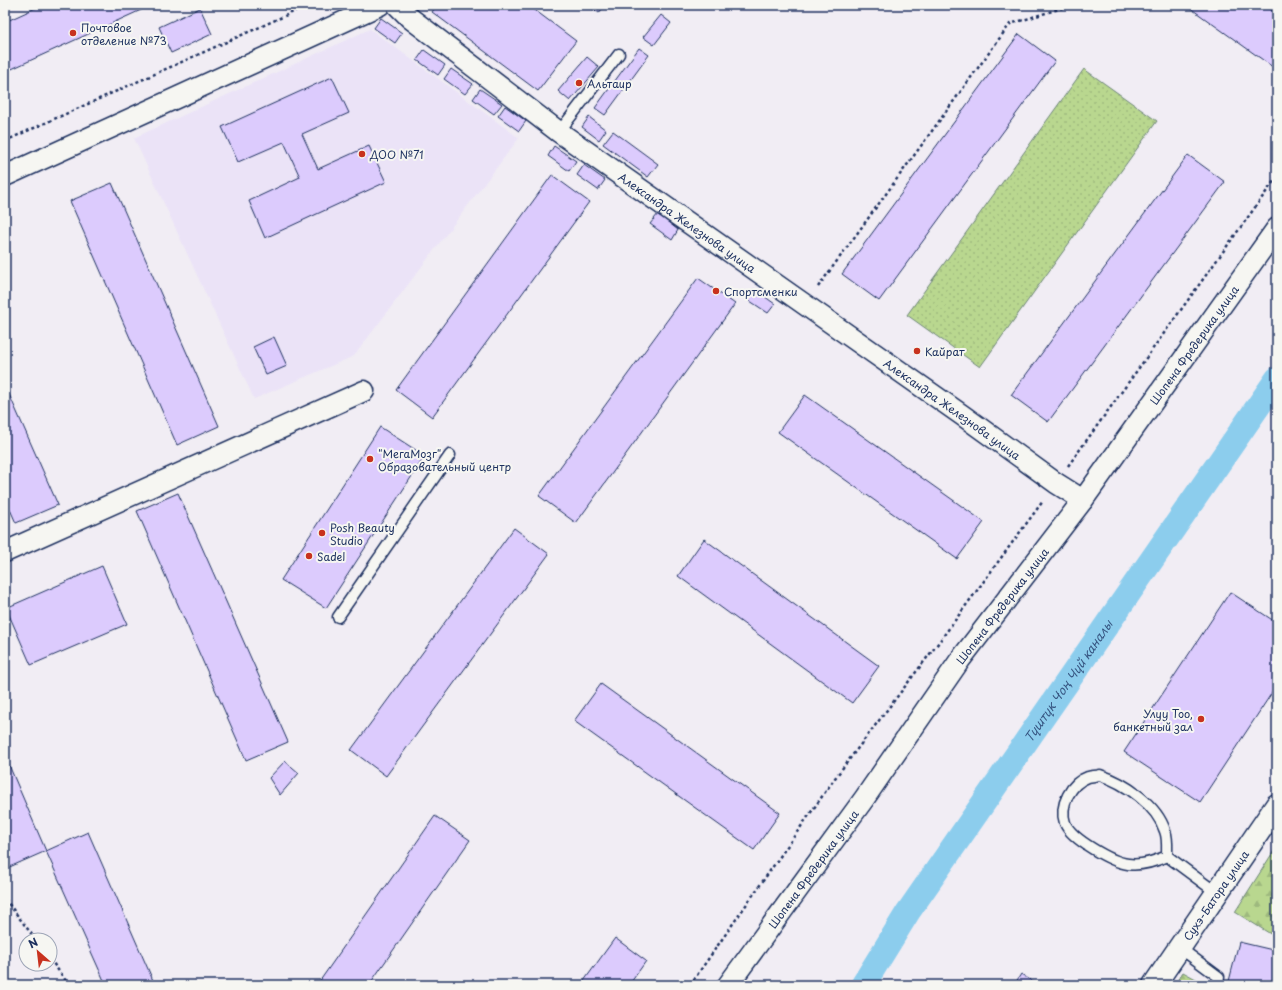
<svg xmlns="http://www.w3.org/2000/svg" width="1282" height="990" font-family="'Playpen Sans',sans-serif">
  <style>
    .built { fill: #ebe3f7 }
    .forest { fill: url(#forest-firs); stroke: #6a8376 }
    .park { fill: url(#park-dots); stroke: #6a8376 }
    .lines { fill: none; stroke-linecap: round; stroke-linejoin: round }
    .canal { stroke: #8ccded; stroke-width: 25 }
    .building { fill: #dccbfd; stroke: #1b2f5e }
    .service-casing { stroke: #1b2f5e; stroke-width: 13 }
    .minor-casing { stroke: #1b2f5e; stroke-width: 23 }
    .secondary-casing { stroke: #1b2f5e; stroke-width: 25 }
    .path { stroke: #1b2f5e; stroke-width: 2.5; stroke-dasharray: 3 3; stroke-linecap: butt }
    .service { stroke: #f6f6f2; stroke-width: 10 }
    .minor { stroke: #f6f6f2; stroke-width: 20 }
    .secondary { stroke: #f6f6f2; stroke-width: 22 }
    .poi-dot { fill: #c8321e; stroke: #f6f6f2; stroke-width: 1.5 }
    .labels { text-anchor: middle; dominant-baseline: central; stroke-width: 4; stroke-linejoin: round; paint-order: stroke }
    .poi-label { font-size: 11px; fill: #1b2f5e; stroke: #f6f6f2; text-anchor: start }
    .street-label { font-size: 11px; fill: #1b2f5e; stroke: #f6f6f2 }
    .water-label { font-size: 12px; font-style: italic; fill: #375682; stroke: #f6f6f2 }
  </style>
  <defs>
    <pattern id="forest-firs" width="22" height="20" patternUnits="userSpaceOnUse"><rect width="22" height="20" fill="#b9d78f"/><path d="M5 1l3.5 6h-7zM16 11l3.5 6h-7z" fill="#9eb97e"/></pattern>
    <pattern id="park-dots" width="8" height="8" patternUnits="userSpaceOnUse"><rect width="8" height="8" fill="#b9d78f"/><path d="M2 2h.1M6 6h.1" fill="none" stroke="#9eb97e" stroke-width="1.8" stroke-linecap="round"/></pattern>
  </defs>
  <rect width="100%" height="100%" fill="#f1edf4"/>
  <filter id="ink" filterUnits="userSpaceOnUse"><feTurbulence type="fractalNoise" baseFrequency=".025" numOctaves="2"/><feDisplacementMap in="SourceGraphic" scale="8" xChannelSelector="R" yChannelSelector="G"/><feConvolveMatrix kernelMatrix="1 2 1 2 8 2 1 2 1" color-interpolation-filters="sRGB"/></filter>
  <g filter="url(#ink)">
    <polygon class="built" points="370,29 519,138 354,356 254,399 134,138"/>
    <g class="forest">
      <polygon points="1277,846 1277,938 1235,912"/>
      <polygon points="1183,972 1207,985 1174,985"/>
    </g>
    <polygon class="park" points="1084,69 1157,121 980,367 907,315"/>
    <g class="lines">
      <path class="canal" id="s1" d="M863,985l45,-73 369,-533"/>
    </g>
    <g class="building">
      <polygon points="42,5 152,5 5,72 5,22"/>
      <polygon points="437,5 528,5 576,41 538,91 432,12"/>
      <polygon points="588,5 605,5 599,13"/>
      <polygon points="1186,5 1265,5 1277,14 1277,70"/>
      <polygon points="200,8 212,34 171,53 159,27"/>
      <polygon points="661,15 671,23 654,45 643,37"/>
      <polygon points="381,18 402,33 395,43 374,28"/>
      <polygon points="1019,34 1055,61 879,301 842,274"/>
      <polygon points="639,48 649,55 605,115 595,108"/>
      <polygon points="424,50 445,65 438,75 417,60"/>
      <polygon points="587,57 599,67 570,101 558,91"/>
      <polygon points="451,69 473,84 465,94 444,79"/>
      <polygon points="332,77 349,113 302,134 318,169 369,146 386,182 265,238 249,201 300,177 284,142 238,162 222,127"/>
      <polygon points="480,89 502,104 494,114 473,99"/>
      <polygon points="505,106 526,121 519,131 498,116"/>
      <polygon points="589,117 606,130 599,140 582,127"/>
      <polygon points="613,131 658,164 648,177 603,144"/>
      <polygon points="554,146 576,161 569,171 548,156"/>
      <polygon points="1188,155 1225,182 1048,422 1011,395"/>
      <polygon points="584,165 605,180 598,190 577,175"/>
      <polygon points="552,175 589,202 432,417 396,390"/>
      <polygon points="112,183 219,426 177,445 70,201"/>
      <polygon points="658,214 678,230 672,240 650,224"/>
      <polygon points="698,278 735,304 576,523 539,496"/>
      <polygon points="754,289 775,304 768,313 747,299"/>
      <polygon points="274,337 287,366 266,375 253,347"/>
      <polygon points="5,385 58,505 16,523 5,498"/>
      <polygon points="805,395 984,522 957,559 778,432"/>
      <polygon points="380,427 425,456 326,608 281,580"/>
      <polygon points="178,493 288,742 246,760 137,511"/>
      <polygon points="514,528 549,554 386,776 351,750"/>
      <polygon points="704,539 879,666 852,703 678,576"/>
      <polygon points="102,566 127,624 31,665 6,608"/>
      <polygon points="1230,592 1277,623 1277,685 1200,802 1124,752"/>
      <polygon points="601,684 780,813 754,850 574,721"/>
      <polygon points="5,756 46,851 5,869"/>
      <polygon points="285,761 299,773 280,795 269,778"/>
      <polygon points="435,816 470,840 369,985 317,985"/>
      <polygon points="88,832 155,985 106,985 46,851"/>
      <polygon points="615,938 646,961 629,985 581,985"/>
      <polygon points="1239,942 1277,951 1277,985 1228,985"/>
      <polygon points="1021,974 1038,985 1014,985"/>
    </g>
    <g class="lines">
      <g class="service-casing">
        <g id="service">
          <polyline points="559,132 619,54"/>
          <polyline points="338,617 450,455"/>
          <path d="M1100,775c25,8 57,30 65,56 3,7 2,17 2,25 -11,5 -26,10 -39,8 -16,-2 -57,-25 -63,-41 -6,-18 6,-40 23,-46 4,-1 8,-1 12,-2z"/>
          <polyline points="1167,856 1217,893"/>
          <polyline points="1180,948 1219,977 1218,985"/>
        </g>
      </g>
      <g class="minor-casing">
        <g id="minor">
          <path id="s2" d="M397,5l13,13 149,114 403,283 94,68 27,17"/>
          <polyline points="5,176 380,5"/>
          <polyline points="5,552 364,391"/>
          <path id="s3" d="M728,985l136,-186 96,-139 123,-160 194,-272"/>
        </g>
      </g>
      <g class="secondary-casing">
        <g id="secondary">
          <path id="s4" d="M1154,985l123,-180"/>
        </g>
      </g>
      <g class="path">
        <polyline points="5,141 309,5"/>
        <polyline points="818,287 1010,24 1072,5"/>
        <polyline points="1068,466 1277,177"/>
        <polyline points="5,899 36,940"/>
        <polyline points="50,959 69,985"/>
        <polyline points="690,985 835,778 939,642 1043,501"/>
      </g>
      <use href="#service" class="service"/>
      <use href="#minor" class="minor"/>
      <use href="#secondary" class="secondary"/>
    </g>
  </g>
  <g class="poi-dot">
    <circle cx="73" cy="33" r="4"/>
    <circle cx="579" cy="83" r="4"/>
    <circle cx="362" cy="154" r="4"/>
    <circle cx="716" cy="291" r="4"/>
    <circle cx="917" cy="351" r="4"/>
    <circle cx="370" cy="459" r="4"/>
    <circle cx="322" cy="533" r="4"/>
    <circle cx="309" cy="556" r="4"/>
    <circle cx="1201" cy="719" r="4"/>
  </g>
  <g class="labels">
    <g class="poi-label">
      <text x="81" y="27">Почтовое<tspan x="81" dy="13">отделение №73</tspan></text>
      <text x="587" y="83">Альтаир</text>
      <text x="370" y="154">ДОО №71</text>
      <text x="724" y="291">Спортсменки</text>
      <text x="925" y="351">Кайрат</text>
      <text x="378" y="453">"МегаМозг"<tspan x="378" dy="13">Образовательный центр</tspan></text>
      <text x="330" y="527">Posh Beauty<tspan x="330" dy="13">Studio</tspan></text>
      <text x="317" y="556">Sadel</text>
      <text x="1193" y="713" text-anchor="end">Улуу Тоо,<tspan x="1193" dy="13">банкетный зал</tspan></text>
    </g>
    <g class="street-label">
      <text stroke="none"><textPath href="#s2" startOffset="363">Александра Железнова улица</textPath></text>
      <text stroke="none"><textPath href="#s3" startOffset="792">Шопена Фредерика улица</textPath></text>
      <text stroke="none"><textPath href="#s2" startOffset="687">Александра Железнова улица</textPath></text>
      <text stroke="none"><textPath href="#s3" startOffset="468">Шопена Фредерика улица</textPath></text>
      <text stroke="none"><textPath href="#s3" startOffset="144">Шопена Фредерика улица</textPath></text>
      <text stroke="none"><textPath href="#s4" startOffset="109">Сухэ-Батора улица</textPath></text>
    </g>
    <g class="water-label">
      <text stroke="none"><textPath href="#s1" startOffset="367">Түштүк Чоң Чүй каналы</textPath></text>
    </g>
  </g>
  <rect width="1282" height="990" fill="none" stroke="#f6f6f2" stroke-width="20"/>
  <rect x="10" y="10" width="1262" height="970" fill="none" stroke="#1b2f5e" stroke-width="1.5" filter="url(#ink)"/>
  <g transform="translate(38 952) rotate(332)"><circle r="19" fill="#f6f6f2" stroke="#9ea6b7"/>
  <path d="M0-3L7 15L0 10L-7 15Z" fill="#c8321e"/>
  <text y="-6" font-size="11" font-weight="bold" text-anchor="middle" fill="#1b2f5e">N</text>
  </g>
</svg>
